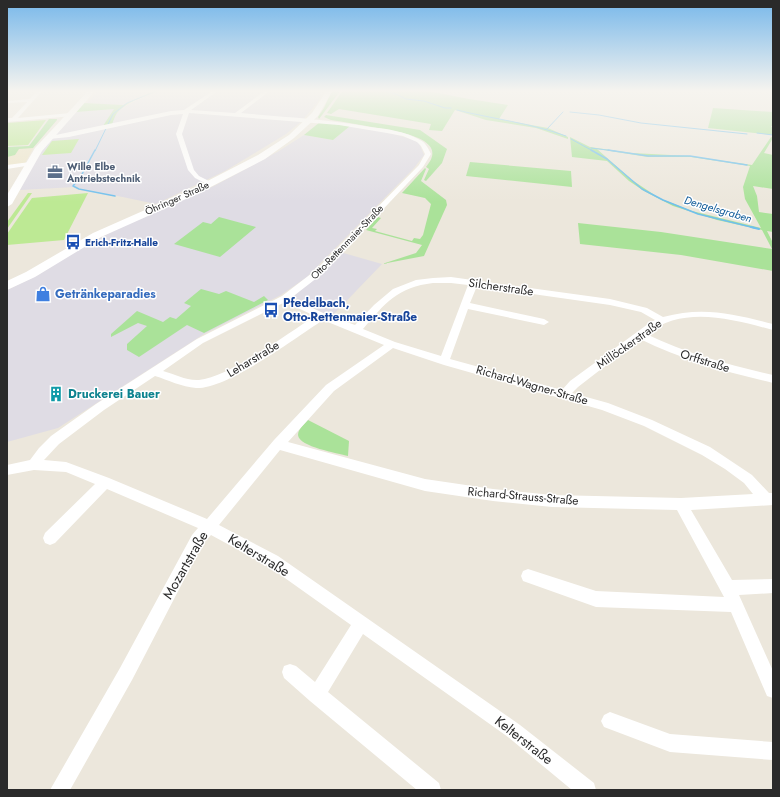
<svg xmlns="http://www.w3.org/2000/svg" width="780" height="797" font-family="Jost,sans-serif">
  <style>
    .industrial { fill: #dfdce4 }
    .education { fill: #ede6cb }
    .green { fill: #aae299; fill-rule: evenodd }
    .pitch { fill: #bde994 }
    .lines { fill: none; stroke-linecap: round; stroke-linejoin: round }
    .stream-far2 { stroke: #70bfed; stroke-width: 1 }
    .stream-far1 { stroke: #70bfed; stroke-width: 1.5 }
    .stream { stroke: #70bfed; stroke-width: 2 }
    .street { fill: #fff; fill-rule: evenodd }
    .secondary { fill: #fff; fill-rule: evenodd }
    .labels { text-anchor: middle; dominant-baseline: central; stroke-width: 3; stroke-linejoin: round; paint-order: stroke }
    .far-service-label { font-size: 10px; font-weight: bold; fill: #4e5e75; stroke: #fff; text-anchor: start }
    .far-street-label { font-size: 10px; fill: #2a2a2a; stroke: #fff }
    .far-transit-label { font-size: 10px; font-weight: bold; fill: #164399; stroke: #fff; text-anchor: start }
    .far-water-label { font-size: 11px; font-style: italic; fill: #0f5b99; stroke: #fff }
    .street-label { font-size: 12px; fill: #2a2a2a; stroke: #fff }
    .shop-label { font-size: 12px; font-weight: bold; fill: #366cbe; stroke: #fff; text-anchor: start }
    .transit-label { font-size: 12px; font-weight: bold; fill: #164399; stroke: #fff; text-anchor: start }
    .culture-label { font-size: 12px; font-weight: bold; fill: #0d838f; stroke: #fff; text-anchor: start }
    .near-street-label { font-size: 14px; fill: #2a2a2a; stroke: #fff }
  </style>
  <rect width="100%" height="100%" fill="#ece7dc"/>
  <g class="industrial">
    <polygon points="99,90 156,90 123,105 87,103"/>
    <polygon points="162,90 323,90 318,102 312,109 302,121 286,134 225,171 156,204 75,187 20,190 41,150 76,112 122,108 148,95"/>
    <polygon points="350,126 386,132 418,141 424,155 414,168 307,277 281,295 204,334 58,428 7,442 7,290 38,275 68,256 120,227 214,186 279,151 304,135 333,140"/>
    <polygon points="340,252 382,264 331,317 293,297 321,272"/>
  </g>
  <polygon class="education" points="34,147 25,163 7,166 7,149"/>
  <g class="green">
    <path d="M156,90h6c-13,4 -36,12 -45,23 -2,3 -4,8 -5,12l-9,1 11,-17 -38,3 8,-9 39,2z"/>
    <polygon points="332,90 341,90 319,119 318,117 324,108"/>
    <polygon points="343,90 423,90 469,99 508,105 499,119 548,128 568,137 568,139 536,128 486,120 455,110 442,131 429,130 431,124 339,109 331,114 327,113"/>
    <polygon points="713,108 773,112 773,126 771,126 773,129 773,135 708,128"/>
    <path d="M326,115l94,15 27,19 -5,14 -16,18 -2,-1 5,-11 -3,-2c26,-29 -32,-36 -49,-39 -16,-3 -31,-6 -46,-8l-7,-3z"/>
    <polygon points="49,119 57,119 57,120 33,148 19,149 15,155 7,157 7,147 29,146"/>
    <polygon points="320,122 350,126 333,140 304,135"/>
    <path d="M570,137l20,10 42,6 58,3 62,9 19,-28 2,1 -9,15 9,2v34l-20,-3 4,10 2,16 14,2v18l-6,-1 6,12v28l-92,-16 -101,-11 -2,-21 83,9 111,17 -10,-19 -45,-10 -44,-14 -29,-15 -15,-10 -22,-20 -35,-4zM597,149l51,8h43l59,9 -7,21 2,12 16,29 -69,-17 -33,-13 -27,-18z"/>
    <polygon points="470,162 571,171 572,187 466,176"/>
    <polygon points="425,168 426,169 421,181 446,200 447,205 424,256 382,264 416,253 422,245 366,230 378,217 381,218 372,228 377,229 375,231 412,241 414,238 420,239 423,235 431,204 425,198 402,193"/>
    <polygon points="219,217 256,227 220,257 174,244 203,222 211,224"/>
    <polygon points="201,289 219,294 226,291 254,302 264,296 268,300 204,333 187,325 139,357 127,350 127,344 147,326 138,323 111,337 111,334 137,311 163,322 170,317 176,319 191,306 184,303"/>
    <path d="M308,420l41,21 -1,15c-10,-3 -49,-9 -50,-21 0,-6 6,-11 10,-15z"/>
  </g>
  <g class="pitch">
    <polygon points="46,120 28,145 7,146 7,123"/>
    <polygon points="79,139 71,153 42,155 52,141"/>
    <polygon points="28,193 32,193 7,229 7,222"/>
    <polygon points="88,193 64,240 7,245 7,234 32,198"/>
  </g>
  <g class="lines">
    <g class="stream-far2">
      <polyline points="381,90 396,94 406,99 424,101 445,108 451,108"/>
      <path d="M457,110c36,9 74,13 109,26"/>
      <polyline points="570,112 599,115 641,123 747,134"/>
      <polyline points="547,129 563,112"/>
      <polyline points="757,133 773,135"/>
      <polyline points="571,139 593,151"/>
      <polyline points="591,148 615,151"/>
      <polyline points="95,151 113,114 127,103 159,90"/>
    </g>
    <g class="stream-far1">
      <polyline points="95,150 81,176 73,186 79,189 115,196"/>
      <polyline points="591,150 607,159 642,189 663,200 698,214 755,228"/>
      <polyline points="608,150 648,156 690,156 747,165"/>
    </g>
    <polyline class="stream" points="751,227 759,229"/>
    <g class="street">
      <polygon points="38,90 43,90 18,118 70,113 73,115 72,116 7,122 7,118 12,118 27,102 7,103 7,101 30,99"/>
      <path d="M214,90h5l-28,20 44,3 31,-23h5l-30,23c43,4 86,6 129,14 17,2 35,4 50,13 6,3 8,8 11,14l-8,13 -101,107 -31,24 34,16 30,11 19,-20 19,-16 23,-9 17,-2 18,-1 159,22 37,9 16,9c40,-11 71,-3 110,7v6c-42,-11 -89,-25 -127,4 41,20 84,31 127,41v8c-46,-11 -91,-23 -133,-44l-62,48 -6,6 36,10 44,17 58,27 42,28 17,18h4v12l-82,5 41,70 41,-1v14l-34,2 34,76v27l-6,-2 -36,-84 -135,-5 -73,-26 -2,-5 2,-5 5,-2 68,22 128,6 -47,-87 -125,-3 -59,-6 -68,-10 -145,-41 -61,75 59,31 242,169 74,58 2,7h-24l-64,-53 -145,-103 -35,58 111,91 2,7h-24l-107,-89 -26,-23 -2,-6 2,-6 6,-2 6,2 19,16 36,-57 -83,-59 -57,-31 -9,10 -70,135 -62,110h-20l70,-122 72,-133 6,-7 -91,-39 -52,54 -5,2 -5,-2 -2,-5 2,-5 50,-49 -29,-12 -32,-2 -27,5v-10l23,-5 9,-12 12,-12 45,-32 101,-65 85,-43 34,-26 103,-105 6,-11 -4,-8 -4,-4 -14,-6 -16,-3 -48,-8 -150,-12 -7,21 12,36 5,6 14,7v2l-2,1 -16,-8 -7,-8 -12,-36 7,-20 -12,1 -102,22 -20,2 -3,-2 125,-26 13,-1zM433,283h18l17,2 -27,71 -46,-14 -32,-13c22,-26 35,-42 70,-46zM477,286l133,19 31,7 14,8 -7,4 -78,57 -8,9 -112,-31 18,-50 76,16 5,-3 -5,-3 -74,-16zM285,302l30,14c-28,18 -86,61 -116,64 -12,1 -25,-6 -36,-9l40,-28zM323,320l61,25 -58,40 -52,55 -67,79 -98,-41 -43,-16 -22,-2 15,-16 45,-34 51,-34c13,4 27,11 41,12 32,1 99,-50 127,-68zM393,348l51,17 158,45 42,16 58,29 23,14 19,14 9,11 -72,4 -129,-3 -59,-6 -68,-10 -137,-37 46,-51z"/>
      <polygon points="30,162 32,163 32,165 7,169 7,165"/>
      <polygon points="610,712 670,734 773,742 773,760 670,752 604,727 601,721 604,715"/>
    </g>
    <g class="secondary">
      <polygon points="89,90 96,90 42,151 12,204 7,207 7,195 35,148"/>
      <polygon points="327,90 333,90 318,116 294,138 265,159 195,195 101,237 35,277 7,290 7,281 26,272 93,233 188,191 258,155 289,135 312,113"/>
    </g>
  </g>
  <linearGradient id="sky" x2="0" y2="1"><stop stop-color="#78b8ea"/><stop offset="0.45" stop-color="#f6f4ef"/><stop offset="1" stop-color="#f6f4ef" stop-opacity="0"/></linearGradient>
  <rect width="780" height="202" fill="url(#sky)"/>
  <defs>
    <g id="office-bare" transform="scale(1.2)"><path d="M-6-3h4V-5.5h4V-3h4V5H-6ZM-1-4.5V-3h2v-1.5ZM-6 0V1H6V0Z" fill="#5c6f8a" stroke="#fff" stroke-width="2.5" paint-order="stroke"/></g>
    <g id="bus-bare" transform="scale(1.2)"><path d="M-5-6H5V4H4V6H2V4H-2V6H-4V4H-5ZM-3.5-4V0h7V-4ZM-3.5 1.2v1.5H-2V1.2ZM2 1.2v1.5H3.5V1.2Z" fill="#1a4fb4" stroke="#fff" stroke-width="2.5" paint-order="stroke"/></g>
    <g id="shop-bare" transform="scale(1.2)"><path d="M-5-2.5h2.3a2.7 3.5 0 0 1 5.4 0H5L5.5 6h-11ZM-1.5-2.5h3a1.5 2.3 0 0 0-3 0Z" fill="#3f7fe0" stroke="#fff" stroke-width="2.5" paint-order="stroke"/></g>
    <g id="building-bare" transform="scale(1.2)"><path d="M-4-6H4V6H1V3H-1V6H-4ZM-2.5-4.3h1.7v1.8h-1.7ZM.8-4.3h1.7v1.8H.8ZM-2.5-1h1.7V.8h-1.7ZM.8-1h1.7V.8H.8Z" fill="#0f9aa8" stroke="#fff" stroke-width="2.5" paint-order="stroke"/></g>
  </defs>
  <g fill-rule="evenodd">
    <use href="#office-bare" x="55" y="172"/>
    <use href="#bus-bare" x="73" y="242"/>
    <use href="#shop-bare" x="43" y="294"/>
    <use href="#bus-bare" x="271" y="310"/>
    <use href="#building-bare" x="56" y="394"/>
  </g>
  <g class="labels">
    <g class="far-service-label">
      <text x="67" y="166">Wille Elbe<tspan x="67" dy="12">Antriebstechnik</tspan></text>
    </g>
    <g class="far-street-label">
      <text transform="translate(177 198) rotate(-24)">Öhringer Straße</text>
      <text transform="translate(347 242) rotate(-46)">Otto-Rettenmaier-Straße</text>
    </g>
    <g class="far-transit-label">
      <text x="85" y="242">Erich-Fritz-Halle</text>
    </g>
    <g class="far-water-label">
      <text transform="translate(718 209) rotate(16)">Dengelsgraben</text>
    </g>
    <g class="street-label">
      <text transform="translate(501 287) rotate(8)">Silcherstraße</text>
      <text transform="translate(629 344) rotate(-35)">Millöckerstraße</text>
      <text transform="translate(253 359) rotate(-31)">Leharstraße</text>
      <text transform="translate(705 361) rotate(17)">Orffstraße</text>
      <text transform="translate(532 385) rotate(16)">Richard-Wagner-Straße</text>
      <text transform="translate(523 496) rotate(5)">Richard-Strauss-Straße</text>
    </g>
    <g class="shop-label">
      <text x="55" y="294">Getränkeparadies</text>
    </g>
    <g class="transit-label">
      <text x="283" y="303">Pfedelbach,<tspan x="283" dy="14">Otto-Rettenmaier-Straße</tspan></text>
    </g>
    <g class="culture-label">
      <text x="68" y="394">Druckerei Bauer</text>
    </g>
    <g class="near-street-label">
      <text transform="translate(259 555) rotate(31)">Kelterstraße</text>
      <text transform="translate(185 565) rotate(-60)">Mozartstraße</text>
      <text transform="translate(524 740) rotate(38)">Kelterstraße</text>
    </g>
  </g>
  <rect width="780" height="797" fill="none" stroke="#2a2a2a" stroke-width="16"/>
</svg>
